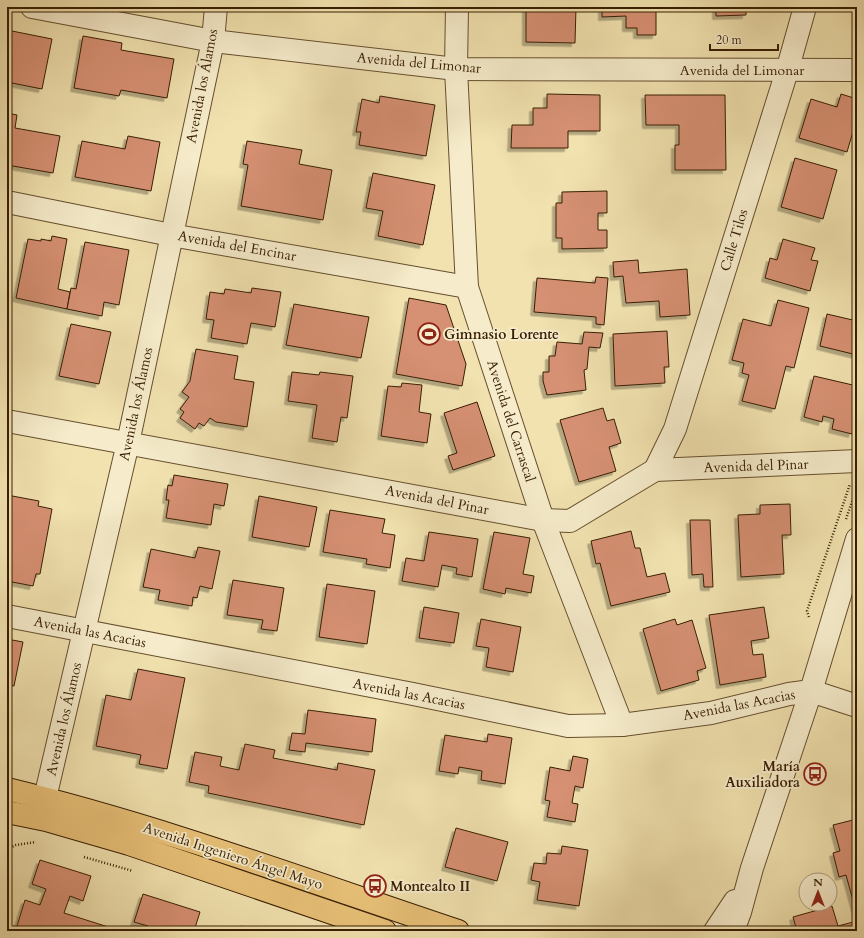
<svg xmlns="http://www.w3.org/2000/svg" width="864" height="938" font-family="Cardo,serif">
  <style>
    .building { fill: #d69073; stroke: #381e03; filter: url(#shadow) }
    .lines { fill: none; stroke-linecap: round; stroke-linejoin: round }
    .minor-casing { stroke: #664f2e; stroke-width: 24 }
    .tertiary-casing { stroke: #664f2e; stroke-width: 24 }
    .primary-casing { stroke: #381e03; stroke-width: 24 }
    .path { stroke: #381e03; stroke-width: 2.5; stroke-dasharray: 1 2; stroke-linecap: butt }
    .minor { stroke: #f6eccb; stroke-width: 22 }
    .tertiary { stroke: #f6eccb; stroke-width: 22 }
    .primary { stroke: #e8c178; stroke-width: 22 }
    .labels { text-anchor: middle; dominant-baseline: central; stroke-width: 3.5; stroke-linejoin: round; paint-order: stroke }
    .street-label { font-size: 14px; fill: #381e03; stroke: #f6eccb }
    .poi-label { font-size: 14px; font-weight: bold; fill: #381e03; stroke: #f6eccb; text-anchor: start }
  </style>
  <defs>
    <filter id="shadow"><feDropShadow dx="-3.5" dy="3.5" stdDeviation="0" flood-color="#0004"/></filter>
  </defs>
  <rect width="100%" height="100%" fill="#f1e2af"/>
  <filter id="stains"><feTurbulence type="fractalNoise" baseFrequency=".005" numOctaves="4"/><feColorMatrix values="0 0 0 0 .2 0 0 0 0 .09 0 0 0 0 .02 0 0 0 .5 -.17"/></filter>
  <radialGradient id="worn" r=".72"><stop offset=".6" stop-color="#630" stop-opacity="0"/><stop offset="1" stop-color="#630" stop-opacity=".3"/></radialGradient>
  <g class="building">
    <polygon points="526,7 576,7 575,43 526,42"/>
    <polygon points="602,7 656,7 656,35 637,35 637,28 626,28 626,16 602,17"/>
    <polygon points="716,7 746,7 746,15 716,16"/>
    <polygon points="7,30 52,39 42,89 7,82"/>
    <polygon points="83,36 122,43 121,50 174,59 167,98 121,90 119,96 74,88"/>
    <polygon points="547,94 600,95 600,131 568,131 568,148 511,148 512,125 533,125 533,108 547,108"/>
    <polygon points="841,94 857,99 857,118 847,152 799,138 811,99 837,107"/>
    <polygon points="645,95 725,95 726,170 675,170 675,145 679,145 679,125 646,125"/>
    <polygon points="380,96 435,105 426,156 359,145 361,132 356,132 362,99 379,103"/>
    <polygon points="7,113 17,115 15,128 60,136 53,173 7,165"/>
    <polygon points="128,136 160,142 151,191 75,177 82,141 125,149"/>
    <polygon points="247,141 302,150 299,164 332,170 323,220 241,206 248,165 243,164"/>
    <polygon points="795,158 837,170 823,219 781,207"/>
    <polygon points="373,173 435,185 423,245 378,236 383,211 366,208"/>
    <polygon points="607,191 607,213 598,213 598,230 607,230 607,248 562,249 562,238 556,238 556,203 562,203 562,192"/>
    <polygon points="52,236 67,239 58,289 70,292 67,309 16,298 28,239 41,241 41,239 51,241"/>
    <polygon points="783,239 815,248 811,260 818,261 810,291 765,278 770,258 777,260"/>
    <polygon points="85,242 129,250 119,305 104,302 102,316 67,309 71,288 76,289"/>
    <polygon points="638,260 639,273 687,269 690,315 660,317 659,301 626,303 623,276 614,277 613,262"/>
    <polygon points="596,277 608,278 604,325 596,324 596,317 534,312 537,278 595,283"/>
    <polygon points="252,288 281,292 275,327 251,323 247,344 211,338 214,320 206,319 210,292 224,294 225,289 251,293"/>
    <polygon points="409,298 446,305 466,364 462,386 396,374"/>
    <polygon points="778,300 809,308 794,368 786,366 775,409 742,401 749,375 742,373 744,363 732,360 743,319 771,326"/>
    <polygon points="294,304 369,317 361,358 286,345"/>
    <polygon points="827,314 857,321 857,355 820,346"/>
    <polygon points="71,324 111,332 99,384 59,376"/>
    <polygon points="667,331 669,367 664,367 665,383 615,386 613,334"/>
    <polygon points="584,332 603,333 600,348 589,347 587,369 584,370 586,390 547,395 543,381 543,372 549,372 549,356 555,356 557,342 582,344"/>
    <polygon points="196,349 238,356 234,379 254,382 247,427 216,422 210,418 204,426 199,423 195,429 180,418 184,412 180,409 189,397 182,392 190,381"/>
    <polygon points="292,372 319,375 320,372 353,376 347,418 341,417 337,442 312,438 317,405 288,401"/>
    <polygon points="814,376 857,386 857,413 852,434 832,429 834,419 823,416 822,422 804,417"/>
    <polygon points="402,383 422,385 419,412 431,414 427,443 381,436 388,386 401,387"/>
    <polygon points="477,402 495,456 453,470 448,456 457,453 444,413"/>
    <polygon points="603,408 607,421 614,419 621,443 609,447 616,471 579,482 560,420"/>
    <polygon points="174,475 228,484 224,506 214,504 211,525 166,518 169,500 166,500 168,485 172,486"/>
    <polygon points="7,495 39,501 38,506 52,509 40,574 36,574 33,586 7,581"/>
    <polygon points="259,496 317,507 309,547 252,537"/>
    <polygon points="790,504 791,535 782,535 784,574 741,577 738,515 760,514 760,505"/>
    <polygon points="330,510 385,519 382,533 395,535 390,568 366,564 367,559 323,552"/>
    <polygon points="690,520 710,520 713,587 704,587 703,574 692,575"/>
    <polygon points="631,531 635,548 640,548 647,577 665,573 670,592 611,606 600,563 596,564 591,541"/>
    <polygon points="429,532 478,539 472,577 456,574 457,568 442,565 438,587 402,581 406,558 424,561"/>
    <polygon points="494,532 530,538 523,574 534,576 531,593 506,588 505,594 483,589"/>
    <polygon points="198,547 220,551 212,589 200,586 197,598 193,597 192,606 158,600 160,590 143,587 151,549 195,558"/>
    <polygon points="233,580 284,588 277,631 261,629 263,620 227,615"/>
    <polygon points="327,584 375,591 367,644 319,637"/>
    <polygon points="424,607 459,613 454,643 419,638"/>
    <polygon points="764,607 769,638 751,641 753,655 763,654 766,677 720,685 709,615"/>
    <polygon points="481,619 521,627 513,672 486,667 489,648 476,646"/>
    <polygon points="675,619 677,625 692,620 706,668 697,671 699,680 661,691 643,629"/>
    <polygon points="7,639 23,642 14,686 7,685"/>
    <polygon points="138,669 185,678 167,769 139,764 141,755 96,746 106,695 131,700"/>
    <polygon points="308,710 376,719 372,752 306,743 305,752 289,750 292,733 305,734"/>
    <polygon points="488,734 512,738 505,784 481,780 482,771 459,767 458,774 439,771 445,735 487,742"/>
    <polygon points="245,744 275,750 273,758 337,770 338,763 375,770 364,825 208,793 209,786 189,782 195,752 222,757 220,766 239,770"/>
    <polygon points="573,756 588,759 583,788 575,786 572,803 578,804 575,822 547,817 550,801 545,800 550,767 570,771"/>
    <polygon points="857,819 857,915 846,875 839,877 833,853 840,851 833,825"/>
    <polygon points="456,828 508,842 497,881 445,867"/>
    <polygon points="562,846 588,850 579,906 537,900 540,882 531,880 534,863 546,864 547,853 561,854"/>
    <polygon points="40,860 91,876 83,901 70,896 64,913 121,931 34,931 17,926 25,900 40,905 46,889 32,884"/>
    <polygon points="143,894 200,912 194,931 146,931 148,926 134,922"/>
    <polygon points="832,906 838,926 857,921 857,931 797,931 793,917"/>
    <polygon points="241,926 255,931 239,931"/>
  </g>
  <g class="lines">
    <g class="minor-casing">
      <g id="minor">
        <polyline points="32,7 213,41 456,69 857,70"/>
        <polyline points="457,7 456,69 467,287 543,520 622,725"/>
        <polyline points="7,202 171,235 467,287"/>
        <polyline points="7,421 543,520 570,521 655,470 857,461"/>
        <polyline points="655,470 675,429 787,71 805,7"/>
        <polyline points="7,616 413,694 568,726 622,725 711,713 789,694 811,691 857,706"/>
      </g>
    </g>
    <g class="tertiary-casing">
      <g id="tertiary">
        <polyline points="45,798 128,443 213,41 216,7"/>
        <polyline points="715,931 735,901"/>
        <polyline points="733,931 740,912 752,868 811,691 857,539"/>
      </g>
    </g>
    <g class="primary-casing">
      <g id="primary">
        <path d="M7,789c153,37 301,92 451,142"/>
        <polyline points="7,812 46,820 129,844 385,931"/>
      </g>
    </g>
    <g class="path">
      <polyline points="846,519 857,487"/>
      <polyline points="809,617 807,611 850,484"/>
      <polyline points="7,849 16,845 36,842"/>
      <polyline points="84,857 133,871"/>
    </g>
    <use href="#minor" class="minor"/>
    <use href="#tertiary" class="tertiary"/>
    <use href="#primary" class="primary"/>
  </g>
  <defs>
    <g id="stadium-ring" transform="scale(1.15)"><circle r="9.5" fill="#f6eccb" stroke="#8f2418" stroke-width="1.5"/><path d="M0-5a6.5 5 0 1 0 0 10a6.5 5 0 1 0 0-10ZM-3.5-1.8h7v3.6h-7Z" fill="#8f2418"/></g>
    <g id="bus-ring" transform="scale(1.15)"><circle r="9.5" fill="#f6eccb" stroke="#8f2418" stroke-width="1.5"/><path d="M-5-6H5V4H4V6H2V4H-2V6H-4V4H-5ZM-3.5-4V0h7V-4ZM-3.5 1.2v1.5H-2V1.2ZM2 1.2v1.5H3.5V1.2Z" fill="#8f2418"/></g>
  </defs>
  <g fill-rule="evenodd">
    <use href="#stadium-ring" x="429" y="334"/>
    <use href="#bus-ring" x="815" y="774"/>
    <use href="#bus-ring" x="375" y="886"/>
  </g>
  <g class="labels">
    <g class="street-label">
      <text transform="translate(419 63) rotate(5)">Avenida del Limonar</text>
      <text x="742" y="70">Avenida del Limonar</text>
      <text transform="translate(202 86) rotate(-79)">Avenida los Álamos</text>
      <text transform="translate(734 240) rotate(-73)">Calle Tilos</text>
      <text transform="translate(237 246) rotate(10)">Avenida del Encinar</text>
      <text transform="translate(136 404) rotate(-78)">Avenida los Álamos</text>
      <text transform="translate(511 421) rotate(72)">Avenida del Carrascal</text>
      <text transform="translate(756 466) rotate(-2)">Avenida del Pinar</text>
      <text transform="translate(437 500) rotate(11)">Avenida del Pinar</text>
      <text transform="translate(90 632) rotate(11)">Avenida las Acacias</text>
      <text transform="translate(409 694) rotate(11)">Avenida las Acacias</text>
      <text transform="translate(739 705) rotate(-11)">Avenida las Acacias</text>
      <text transform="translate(64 719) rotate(-77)">Avenida los Álamos</text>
      <text transform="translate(233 856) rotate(18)">Avenida Ingeniero Ángel Mayo</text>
    </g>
    <g class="poi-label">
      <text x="444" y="334">Gimnasio Lorente</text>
      <text x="800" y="766" text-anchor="end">María<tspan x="800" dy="16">Auxiliadora</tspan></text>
      <text x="390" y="886">Montealto II</text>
    </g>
  </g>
  <rect width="864" height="938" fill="none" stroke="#f1e2af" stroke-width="24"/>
  <rect x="8" y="8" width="848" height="922" fill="none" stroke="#381e03" stroke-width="2"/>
  <rect x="12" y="12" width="840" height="914" fill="none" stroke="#381e03"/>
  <g transform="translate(818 892)"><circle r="19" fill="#f6eccb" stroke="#aa9a7b"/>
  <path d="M0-3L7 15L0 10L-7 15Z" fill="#8f2418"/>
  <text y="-6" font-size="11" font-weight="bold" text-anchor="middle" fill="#381e03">N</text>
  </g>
  <path d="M710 44v6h68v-6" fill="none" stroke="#381e03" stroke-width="2"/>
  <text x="716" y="44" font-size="12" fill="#381e03" stroke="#f6eccb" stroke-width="3" paint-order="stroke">20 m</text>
  <rect width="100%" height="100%" filter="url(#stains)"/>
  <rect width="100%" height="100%" fill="url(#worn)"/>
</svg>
